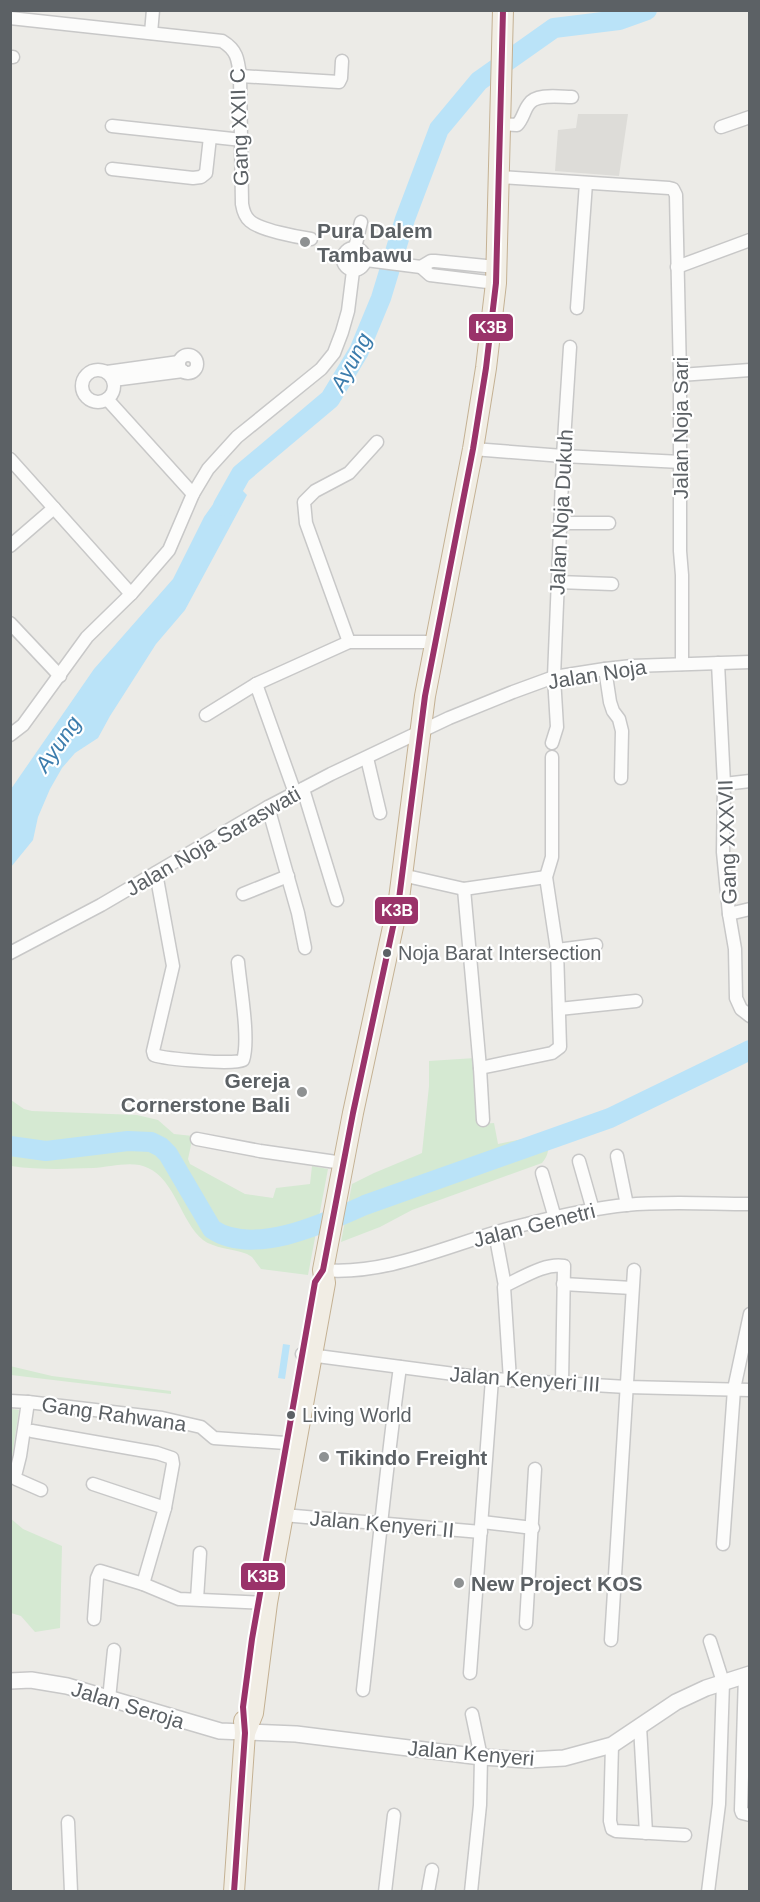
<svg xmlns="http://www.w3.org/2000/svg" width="760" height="1902" font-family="Arial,sans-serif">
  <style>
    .industrial { fill: #dddcd8 }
    .green { fill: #d5e9d2 }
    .water { fill: #bae3f8 }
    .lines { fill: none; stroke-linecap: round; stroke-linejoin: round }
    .river { stroke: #bae3f8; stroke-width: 20 }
    .minor-casing { stroke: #c8c8c8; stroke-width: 15 }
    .tertiary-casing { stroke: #c8c8c8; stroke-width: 18 }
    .trunk-casing { stroke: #c4b193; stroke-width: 22 }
    .minor { stroke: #fcfcfb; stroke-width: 12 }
    .tertiary { stroke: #fcfcfb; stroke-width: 15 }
    .trunk { stroke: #f1ede4; stroke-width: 20 }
    .bus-1-casing { stroke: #fff; stroke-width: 10 }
    .bus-1 { stroke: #9a336a; stroke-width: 6 }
    .poi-dot { fill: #8e9192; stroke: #fff; stroke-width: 2 }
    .bus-dot { fill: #5c6165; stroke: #fff; stroke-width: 2 }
    .labels { text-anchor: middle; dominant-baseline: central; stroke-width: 4.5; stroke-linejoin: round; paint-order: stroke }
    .bus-label { font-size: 20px; fill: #5c6165; stroke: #fff; text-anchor: start }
    .street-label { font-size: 21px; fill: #5c6165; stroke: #fff }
    .poi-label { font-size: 21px; font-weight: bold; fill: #5c6165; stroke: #fff; text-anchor: start }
    .water-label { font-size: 22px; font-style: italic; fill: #3b7cac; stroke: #fff }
    .line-badge { stroke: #fff; stroke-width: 2 }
    .badge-label { font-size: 16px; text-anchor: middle; font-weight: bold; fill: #fff }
  </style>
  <rect width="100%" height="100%" fill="#ecebe7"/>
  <polygon class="industrial" points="578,114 628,114 619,176 555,171 558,130 576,128"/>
  <g class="green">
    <path d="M475,1058l5,66 14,-1 4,21 48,-10c3,12 4,20 -4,29l-130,47 -32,17 -39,15 11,-58 22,-11 48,-20 7,-67v-25z"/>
    <path d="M11,1100l13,9 8,2 105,4 21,5 16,14 19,2 -5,23 2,5 55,30 28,4 3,-10 34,-4 2,-18 16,3 -20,106 -47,-6 -9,-12 -5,-3c-13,-5 -34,-6 -44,-14 -22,-18 -28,-60 -55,-72 -15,-8 -38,-1 -55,0 -27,1 -55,2 -82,-2z"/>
    <polygon points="10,1366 52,1376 171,1391 171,1394 11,1375"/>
    <polygon points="11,1409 19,1410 11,1464 10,1409"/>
    <polygon points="10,1518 23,1529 62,1546 60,1628 35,1632 21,1616 11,1613"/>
  </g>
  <g class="water">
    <polygon points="231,479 247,495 185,610 156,644 110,716 98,738 75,753 62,768 50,789 38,817 33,840 11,867 11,789 94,669 173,579 204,517"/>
    <polygon points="283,1344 290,1345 285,1379 278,1378"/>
  </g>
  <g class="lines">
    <g class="river">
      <polyline points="223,506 241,474 330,399 359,351 381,298 405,219 439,129 479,81 554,28 619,20 647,10"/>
      <path d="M10,1146l36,5 82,-10 23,1 10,5 7,7 44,75c41,28 113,-6 153,-24l245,-87 140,-68"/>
    </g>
    <g class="minor-casing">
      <g id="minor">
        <path d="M10,18l212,23c15,9 16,18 18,35l2,128c1,6 3,13 8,17 10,9 47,16 61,18"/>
        <polyline points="151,33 153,10"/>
        <polyline points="10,57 13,57"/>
        <polyline points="240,76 339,82 341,78 342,61"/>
        <path d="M501,124l16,1c6,-6 7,-15 12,-21 7,-11 31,-7 43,-7"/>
        <polyline points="112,126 242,140"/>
        <polyline points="721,127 750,117"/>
        <polyline points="112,169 193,178 201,177 206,173 210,137"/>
        <polyline points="500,177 669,188 673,189 676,195 680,375 680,551 682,575 682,664"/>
        <circle cx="354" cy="259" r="11"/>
        <polyline points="355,248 361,222"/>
        <polyline points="366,260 421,267"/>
        <polyline points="677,267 750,240"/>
        <polyline points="496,283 430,275 421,267 431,261 435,261 496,267"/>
        <polyline points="577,308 586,183"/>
        <circle cx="188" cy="364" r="9"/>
        <circle cx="98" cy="386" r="16"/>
        <polyline points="107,372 179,362"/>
        <polyline points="680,375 750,370"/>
        <polyline points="113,380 183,371"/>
        <polyline points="107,399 193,494"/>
        <polyline points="473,449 563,456 681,462"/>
        <polyline points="10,459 131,594"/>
        <polyline points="560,523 609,523"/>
        <polyline points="10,546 54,508"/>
        <polyline points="558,582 612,584"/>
        <polyline points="10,623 60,676"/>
        <polyline points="349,642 306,523 304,502 315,491 349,473 377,442"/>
        <polyline points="718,663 724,784 723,852 729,914 735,949 736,998 741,1009 750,1016"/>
        <polyline points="605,669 610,702 613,711 619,719 622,731 621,778"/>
        <polyline points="256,684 295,793"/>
        <polyline points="206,715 256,684 349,642 434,642"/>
        <polyline points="10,735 23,725 87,637 131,594 169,550 193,494 208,469 237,437 321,369 334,353 342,332 348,311 353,271"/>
        <polyline points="552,743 557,727 554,677 563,456 570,347"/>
        <polyline points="367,758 380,813"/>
        <polyline points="724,784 750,781"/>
        <polyline points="303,789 337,900"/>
        <polyline points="268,807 298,913 305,948"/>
        <path d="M156,873l17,93 -20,85 1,4c11,4 79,10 89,5 7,-20 -3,-75 -5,-98"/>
        <polyline points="402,875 464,889 546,877"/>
        <polyline points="464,889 480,1068 483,1120"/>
        <polyline points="243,894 288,876"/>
        <polyline points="729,914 750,909"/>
        <polyline points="557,950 596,945"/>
        <polyline points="10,953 101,905 268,807 331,774 449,718 513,692 554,677 605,669 632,666 750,662"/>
        <polyline points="559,1009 636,1001"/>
        <polyline points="480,1068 552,1053 560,1047 557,950 546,877 552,857 552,757"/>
        <polyline points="197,1139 260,1151 343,1163"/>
        <polyline points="617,1156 627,1205"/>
        <polyline points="579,1161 593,1210"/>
        <polyline points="542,1173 555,1218"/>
        <polyline points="495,1233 505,1286"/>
        <path d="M323,1270c70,6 137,-31 204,-46 32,-8 66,-16 99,-19 40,-4 83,-1 124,-1"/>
        <polyline points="563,1284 632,1288"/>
        <polyline points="302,1354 492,1379 627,1387 750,1390"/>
        <path d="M510,1380l-6,-93 2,-2c18,-8 38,-22 58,-19l-2,117"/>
        <polyline points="10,1401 28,1402 20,1456 15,1476 16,1479 41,1490"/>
        <polyline points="28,1402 162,1418 201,1427 214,1438 286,1443"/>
        <polyline points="32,1431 157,1453 172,1458 173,1464 165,1508 143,1584"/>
        <polyline points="93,1484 165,1508"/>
        <polyline points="283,1515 481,1532"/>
        <polyline points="482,1522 533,1528"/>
        <polyline points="723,1544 734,1389 750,1314"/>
        <polyline points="197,1599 200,1553"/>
        <polyline points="94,1619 97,1578 100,1571 143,1584 179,1599 267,1603"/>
        <polyline points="526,1623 535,1469"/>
        <polyline points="611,1640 634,1270"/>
        <polyline points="470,1673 492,1379"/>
        <polyline points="745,1675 741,1810 742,1813 750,1815"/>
        <path d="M363,1690c12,-107 22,-215 37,-323"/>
        <polyline points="109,1699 114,1650"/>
        <polyline points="640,1726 646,1833"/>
        <polyline points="612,1745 610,1821 612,1829 616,1831 685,1835"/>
        <polyline points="68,1822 71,1892"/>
        <polyline points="385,1892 394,1815"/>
        <polyline points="428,1892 432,1870"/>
        <polyline points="471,1892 480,1805 481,1757 472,1714"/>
        <polyline points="708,1892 719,1804 723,1682 710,1641"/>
      </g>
    </g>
    <g class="tertiary-casing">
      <polyline id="tertiary" points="10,1681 31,1680 67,1686 220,1731 296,1734 481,1757 528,1760 564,1758 612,1745 676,1702 706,1688 750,1674"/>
    </g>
    <g class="trunk-casing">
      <g id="trunk">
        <polyline points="245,1733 253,1713 267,1603 325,1283 323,1270 353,1113 399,899 425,696 473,449 486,368 496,283 503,10"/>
        <polyline points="234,1892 245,1733 244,1721"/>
      </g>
    </g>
    <use href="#minor" class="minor"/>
    <use href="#tertiary" class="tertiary"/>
    <use href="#trunk" class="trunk"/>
    <g class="bus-1-casing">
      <polyline id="bus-1" points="234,1892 245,1733 243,1707 252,1639 315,1282 323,1270 353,1113 399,899 425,696 473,449 486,368 496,283 503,10"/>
    </g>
    <use href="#bus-1" class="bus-1"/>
  </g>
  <g class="poi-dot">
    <circle cx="305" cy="242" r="6"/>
    <circle cx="302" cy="1092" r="6"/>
    <circle cx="324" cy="1457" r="6"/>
    <circle cx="459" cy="1583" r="6"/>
  </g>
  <g class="bus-dot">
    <circle cx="387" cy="953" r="5"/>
    <circle cx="291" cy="1415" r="5"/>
  </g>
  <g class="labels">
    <g class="bus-label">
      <text x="398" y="953">Noja Barat Intersection</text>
      <text x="302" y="1415">Living World</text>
    </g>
    <g class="street-label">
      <text transform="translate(239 127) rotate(-92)">Gang XXII C</text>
      <text transform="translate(680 428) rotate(-90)">Jalan Noja Sari</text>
      <text transform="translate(561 512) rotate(-87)">Jalan Noja Dukuh</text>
      <text transform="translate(597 674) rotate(-9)">Jalan Noja</text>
      <text transform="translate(213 841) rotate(-30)">Jalan Noja Saraswati</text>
      <text transform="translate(727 842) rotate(-92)">Gang XXXVII</text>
      <text transform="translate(534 1225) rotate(-14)">Jalan Genetri</text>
      <text transform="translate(525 1379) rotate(4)">Jalan Kenyeri III</text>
      <text transform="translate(114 1414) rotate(8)">Gang Rahwana</text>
      <text transform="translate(382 1524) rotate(5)">Jalan Kenyeri II</text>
      <text transform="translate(128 1705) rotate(17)">Jalan Seroja</text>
      <text transform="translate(471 1753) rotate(5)">Jalan Kenyeri</text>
    </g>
    <g class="poi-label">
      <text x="317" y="230">Pura Dalem<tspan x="317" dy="24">Tambawu</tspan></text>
      <text x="290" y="1080" text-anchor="end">Gereja<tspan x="290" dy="24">Cornerstone Bali</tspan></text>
      <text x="336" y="1457">Tikindo Freight</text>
      <text x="471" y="1583">New Project KOS</text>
    </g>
    <g class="water-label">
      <text transform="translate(351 362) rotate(-62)">Ayung</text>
      <text transform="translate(58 744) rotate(-55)">Ayung</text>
    </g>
  </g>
  <g class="line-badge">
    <rect x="468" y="313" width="46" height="29" rx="6" fill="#9a336a"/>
    <rect x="374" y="896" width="45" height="29" rx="6" fill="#9a336a"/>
    <rect x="240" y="1562" width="46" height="29" rx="6" fill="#9a336a"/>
  </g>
  <g class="badge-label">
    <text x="491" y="333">K3B</text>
    <text x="397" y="916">K3B</text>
    <text x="263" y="1582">K3B</text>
  </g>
  <rect width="760" height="1902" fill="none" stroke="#5c6165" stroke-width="24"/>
</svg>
